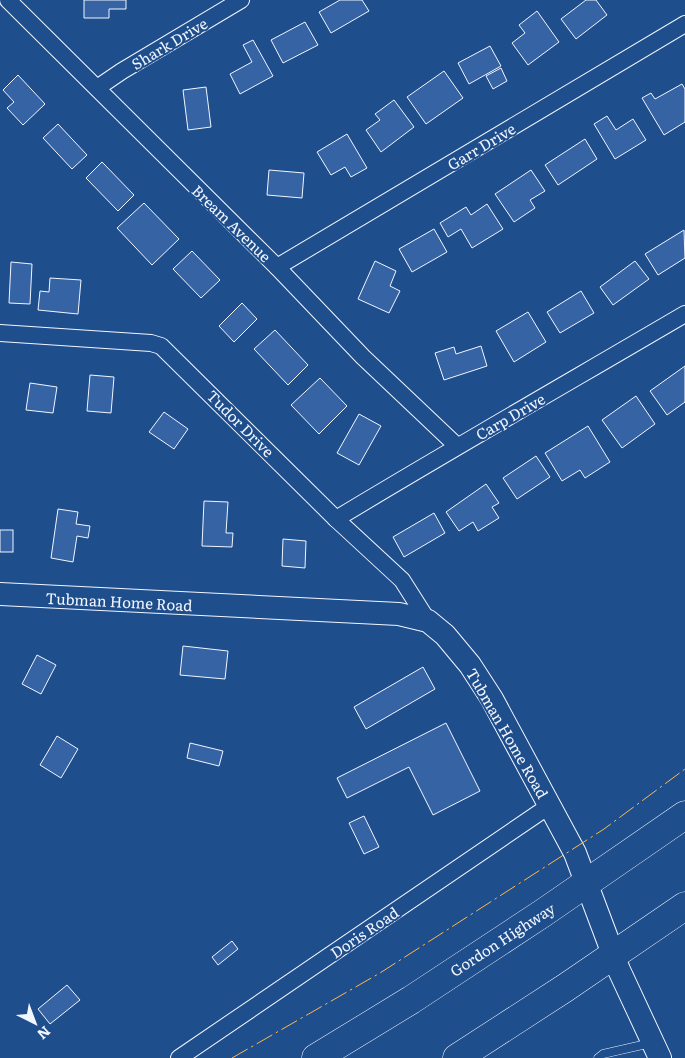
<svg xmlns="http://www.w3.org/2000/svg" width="685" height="1058" font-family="Literata,serif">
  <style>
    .building { fill: #3563a3; stroke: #f2f6ff }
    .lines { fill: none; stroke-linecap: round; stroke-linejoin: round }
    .lane-casing { stroke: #f2f6ff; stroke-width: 9 }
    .street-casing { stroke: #f2f6ff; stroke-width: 18 }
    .secondary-casing { stroke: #f2f6ff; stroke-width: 24 }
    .highway-casing { stroke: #f2f6ff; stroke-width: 29 }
    .lane { stroke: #1f4e8c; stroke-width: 8 }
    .street { stroke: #1f4e8c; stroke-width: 16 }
    .secondary { stroke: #1f4e8c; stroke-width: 22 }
    .highway { stroke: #1f4e8c; stroke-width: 28 }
    .power { stroke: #ffb74d; stroke-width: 1; stroke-dasharray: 18 4 2.5 4; stroke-linecap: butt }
    .labels { text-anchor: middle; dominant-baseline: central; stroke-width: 4; stroke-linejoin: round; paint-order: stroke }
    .street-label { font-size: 15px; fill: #f2f6ff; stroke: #1f4e8c }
  </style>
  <rect width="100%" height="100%" fill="#1f4e8c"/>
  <g class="building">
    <polygon points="84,0 126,0 126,9 109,9 109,18 84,18"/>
    <polygon points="340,0 362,0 369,11 331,33 319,12"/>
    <polygon points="586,0 596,0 607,15 576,39 561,19"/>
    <polygon points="537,11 559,42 528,65 512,43 525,33 519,25"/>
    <polygon points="305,22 318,45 283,63 271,40"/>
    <polygon points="253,40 273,76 240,94 230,74 252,62 243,45"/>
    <polygon points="490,46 501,66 469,84 458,63"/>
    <polygon points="501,68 507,81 493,89 486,76"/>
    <polygon points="444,71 463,98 426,124 407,97"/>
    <polygon points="18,75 45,104 23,125 7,108 14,102 3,90"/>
    <polygon points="682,84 685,89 685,122 664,135 642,98 651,93 655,99"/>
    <polygon points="206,87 211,127 188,130 183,90"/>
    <polygon points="394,100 414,127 381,152 366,130 380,120 375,114"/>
    <polygon points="607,116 616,130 633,119 646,140 615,159 594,124"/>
    <polygon points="58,124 87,155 72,169 43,138"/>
    <polygon points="347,134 367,168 351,177 345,167 331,175 317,152"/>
    <polygon points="585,139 597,159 558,185 545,165"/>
    <polygon points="102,162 134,195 118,211 86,178"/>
    <polygon points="269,170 304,173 302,198 267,195"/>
    <polygon points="531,170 545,191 530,200 535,208 514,222 495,194"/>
    <polygon points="144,203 179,239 152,265 117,228"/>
    <polygon points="487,204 503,229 472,248 461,229 448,237 440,223 466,207 471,215"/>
    <polygon points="434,229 447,252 412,272 399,249"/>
    <polygon points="684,230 685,258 658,275 645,254"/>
    <polygon points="192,251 220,280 201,298 173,269"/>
    <polygon points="375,261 396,271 390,286 400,291 389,313 358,299"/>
    <polygon points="635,261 649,279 613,305 600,287"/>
    <polygon points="11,262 32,264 30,304 9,303"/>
    <polygon points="50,278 81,280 78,314 38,310 40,291 49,292"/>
    <polygon points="581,291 594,313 560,333 547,312"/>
    <polygon points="242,303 257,319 234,342 219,326"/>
    <polygon points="528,312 546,342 514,362 496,331"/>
    <polygon points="275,330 308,365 288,385 254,349"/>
    <polygon points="481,346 487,366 444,380 435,353 454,347 456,354"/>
    <polygon points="685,366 685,402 667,415 650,391"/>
    <polygon points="90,375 114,377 111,413 87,411"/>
    <polygon points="320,378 347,406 319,434 291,405"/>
    <polygon points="30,383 57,387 53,413 26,410"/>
    <polygon points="636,396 655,424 622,448 602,420"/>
    <polygon points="164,412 188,429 174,449 149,432"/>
    <polygon points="359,414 381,426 359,465 337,453"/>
    <polygon points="588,426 610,462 585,478 580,470 562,481 545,453"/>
    <polygon points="536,456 550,477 517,499 503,478"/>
    <polygon points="486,484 499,503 492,507 499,518 478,531 473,522 459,531 446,512"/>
    <polygon points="204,501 228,502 226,533 233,533 232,547 202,546"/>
    <polygon points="58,509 78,512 76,524 90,526 88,538 77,536 73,562 51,558"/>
    <polygon points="434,513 445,533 404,557 393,537"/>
    <rect x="0" y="530" width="13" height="22"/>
    <polygon points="283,539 306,541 305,568 282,566"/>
    <polygon points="183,646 228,651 225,679 180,675"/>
    <polygon points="37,655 56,665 41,694 22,684"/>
    <polygon points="423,667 435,689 366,729 354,707"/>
    <polygon points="446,723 480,791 433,815 409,767 347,798 337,778"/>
    <polygon points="57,736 78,749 61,778 40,765"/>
    <polygon points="190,743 223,751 219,766 187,758"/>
    <polygon points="364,816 379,847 364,854 349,823"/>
    <polygon points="232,941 238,949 218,965 212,957"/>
    <polygon points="67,985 80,1000 50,1024 38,1009"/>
  </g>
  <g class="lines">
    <g class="lane-casing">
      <polyline id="lane" points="598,1058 603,1054 651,1043"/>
    </g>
    <g class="street-casing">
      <g id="street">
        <polyline points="8,0 277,267 363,357 457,446"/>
        <polyline points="97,88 122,71 241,0"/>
        <polyline points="277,267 685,24"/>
        <polyline points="0,333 151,343 161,346 336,519 402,580 428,621"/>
        <path d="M336,519c116,-70 233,-137 349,-205"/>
        <polyline points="179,1058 549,806"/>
      </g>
    </g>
    <g class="secondary-casing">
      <polyline id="secondary" points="0,594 399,614 428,621 445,635 470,665 492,699 575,853 619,970 660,1058"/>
    </g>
    <g class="highway-casing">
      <g id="highway">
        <polyline points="316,1058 411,1000 543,913 685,815"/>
        <polyline points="457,1058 565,988 685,906"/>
      </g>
    </g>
    <use href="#lane" class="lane"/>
    <use href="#street" class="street"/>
    <use href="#secondary" class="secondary"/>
    <use href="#highway" class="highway"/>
    <polyline class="power" points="232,1058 380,973 604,829 685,769"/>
  </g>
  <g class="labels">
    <g class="street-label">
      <text transform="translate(169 43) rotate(-31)">Shark Drive</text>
      <text transform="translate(481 146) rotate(-31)">Garr Drive</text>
      <text transform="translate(232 223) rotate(44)">Bream Avenue</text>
      <text transform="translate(510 416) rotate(-30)">Carp Drive</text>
      <text transform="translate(241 423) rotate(45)">Tudor Drive</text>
      <text transform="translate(119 601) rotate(3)">Tubman Home Road</text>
      <text transform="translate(508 733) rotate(60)">Tubman Home Road</text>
      <text transform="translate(364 932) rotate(-34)">Doris Road</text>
      <text transform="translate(502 939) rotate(-33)">Gordon Highway</text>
    </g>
  </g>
  <g transform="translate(35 1023) rotate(138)" stroke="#1f4e8c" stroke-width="4" paint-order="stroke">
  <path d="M0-4L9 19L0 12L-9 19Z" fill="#f2f6ff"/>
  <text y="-8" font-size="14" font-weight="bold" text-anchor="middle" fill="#f2f6ff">N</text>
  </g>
</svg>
